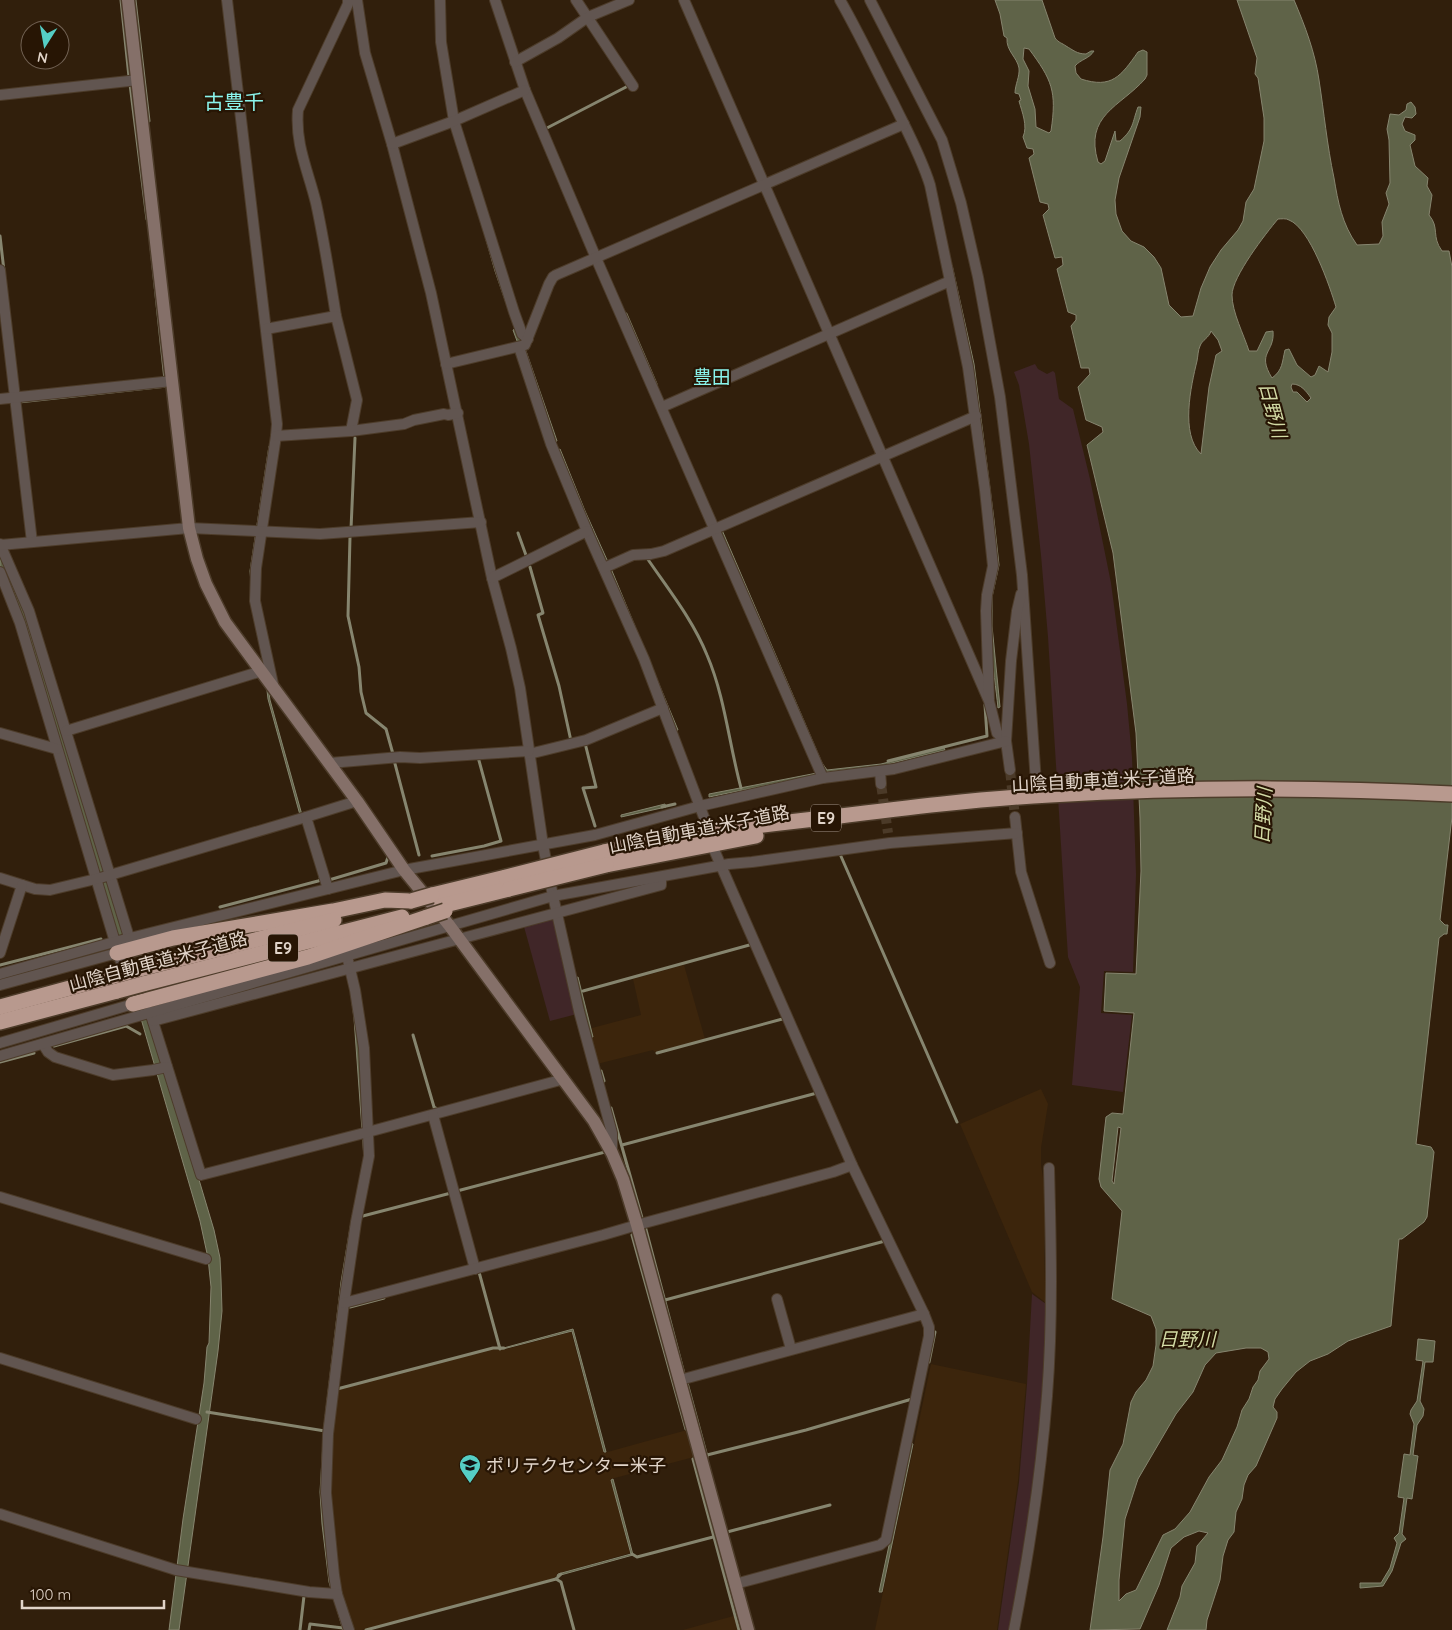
<svg xmlns="http://www.w3.org/2000/svg" width="1452" height="1630" font-family="Quicksand,'Noto Sans JP',sans-serif">
  <style>
    .built { fill: #3c250c }
    .green { fill: #402628 }
    .water { fill: #5f6348; stroke: #86856f; fill-rule: evenodd }
    .lines { fill: none; stroke-linecap: round; stroke-linejoin: round }
    .stream { stroke: #86856f; stroke-width: 3 }
    .street-tunnel { stroke: #4b3a28; stroke-width: 10; stroke-dasharray: 10 5; stroke-linecap: butt }
    .street-casing { stroke: #4d3c2a; stroke-width: 12 }
    .secondary-casing { stroke: #4d3c2a; stroke-width: 15 }
    .highway-casing { stroke: #4d3c2a; stroke-width: 18 }
    .street { stroke: #615550; stroke-width: 10 }
    .secondary { stroke: #857069; stroke-width: 12 }
    .highway { stroke: #b8998e; stroke-width: 15 }
    .highway-bridge-casing { stroke: #4d3c2a; stroke-width: 18; stroke-linecap: butt }
    .highway-bridge { stroke: #b8998e; stroke-width: 15 }
    .labels { text-anchor: middle; dominant-baseline: central; stroke-width: 4.5; stroke-linejoin: round; paint-order: stroke }
    .shield { fill: #271504; stroke: #a99b8e; stroke-width: 1 }
    .shield-label { font-size: 16px; font-weight: bold; fill: #e1d4c9 }
    .street-label { font-size: 18px; fill: #e1d4c9; stroke: #271504 }
    .poi-label { font-size: 18px; fill: #e1d4c9; stroke: #271504; text-anchor: start }
    .neighbourhood-label { font-size: 19px; fill: #8af4ec; stroke: #271504 }
    .water-label { font-size: 19px; font-style: italic; fill: #d2daa5; stroke: #271504 }
    .quarter-label { font-size: 20px; fill: #8af4ec; stroke: #271504 }
  </style>
  <rect width="100%" height="100%" fill="#311f0c"/>
  <g class="built">
    <polygon points="684,965 705,1039 655,1052 653,1050 597,1064 591,1038 593,1038 592,1028 641,1015 633,979"/>
    <polygon points="1041,1089 1048,1104 1041,1148 1041,1165 1044,1184 1045,1215 1044,1255 1046,1303 1032,1292 960,1124"/>
    <polygon points="571,1332 604,1453 687,1430 694,1457 611,1479 630,1553 557,1574 555,1578 362,1630 351,1630 341,1599 328,1500 336,1390 493,1349 503,1350"/>
    <polygon points="931,1364 1026,1384 1018,1481 997,1630 875,1630"/>
    <polygon points="737,1615 741,1630 683,1630"/>
  </g>
  <g class="green">
    <polygon points="1035,364 1038,369 1047,374 1053,371 1055,373 1059,399 1073,409 1090,479 1111,583 1127,704 1132,757 1136,874 1133,972 1104,971 1101,1013 1132,1015 1123,1092 1072,1085 1080,987 1068,957 1048,637 1041,555 1029,444 1019,385 1014,372"/>
    <polygon points="552,915 577,1014 550,1021 523,923"/>
    <polygon points="1032,1294 1046,1304 1045,1348 1036,1471 1011,1630 998,1630 1019,1482 1027,1384"/>
  </g>
  <g class="water">
    <path d="M995,0h47l13,38c4,5 7,5 11,8 7,4 11,8 20,8l5,-3h3c-5,8 -13,8 -19,15l1,7 5,6c31,10 40,-3 57,-27l5,-2 4,2v23l-2,4c-25,28 -61,36 -47,83l3,2 4,-3 10,-30 1,10h4c14,-12 12,-18 18,-34h3l-1,10 -21,61 -4,22 1,14 6,17 9,10 13,6 10,10 7,11 8,37 12,12 12,-1 8,-28 9,-21 11,-17 17,-20 5,-9 3,-19 8,-13 10,-48v-23l-6,-40 -3,-4 2,-16 -20,-58h57c11,26 21,52 25,80 5,32 8,65 15,98 4,24 8,46 23,67l22,-1 4,-8 -1,-14 7,-18 -3,-11 4,-10 -1,-43 -2,-11 3,-15 9,1 7,-5 1,-6 4,-2 4,5 1,7 -4,4 -7,-1 -3,7 3,7 10,4v5l-5,5 5,21 13,12 -1,8 5,9 -3,20c11,13 2,21 13,36h7l3,16v550l-12,103 5,5h3l-1,9h-3l-5,4 -23,206 15,3 3,5 -7,65 -3,5 -22,17h-3l-8,87 -43,15 -20,13 -18,7 -14,11 -14,17 -7,10 -2,8 4,5v6l-21,48 -8,9 -4,10 -2,14 -6,13 -2,20 -6,8 -5,16 -3,24 -13,40 -1,10h-39l13,-33 2,-11 13,-23 2,-17 11,-13 -9,-2 -15,6 -13,11 -12,37 -19,44 -50,1 13,-93 7,-67 13,-26 8,-42 5,-10 10,-12 7,-14 3,-21v-16l-5,-13 -39,-17 10,-88 -21,-24 -2,-8 7,-62 6,-4 11,1 11,-101 -30,-2 2,-38 30,1 5,-103 -1,-53 -4,-85 -23,-180 -26,-108 16,-13 -1,-5 -16,-7 -8,-33 12,-13 -1,-6h-8l-10,-42 5,-6v-5l-8,-3 -11,-43 6,-4 -1,-8 -7,1 -12,-43 6,-6 -1,-5 -8,-2 -11,-44 5,-4 -1,-5 -6,-1 -4,-11c5,-11 -1,-25 -4,-36l2,-1 -2,-6 -4,-1c0,-8 5,-17 4,-25 -2,-11 -13,-17 -12,-30l-3,-2 -4,-22zM1024,48l5,1c23,31 28,42 22,82l-2,2 -13,-6 -1,-18 -7,-23 1,-15 -6,-12zM1278,219c3,0 8,-1 11,1 21,8 41,67 47,87l-7,10 -1,8 4,8v19l-4,20 -9,-6 -4,9 -4,2 -14,-12 -8,-16 -4,1c-3,12 -2,20 -13,28 -16,-26 3,-25 1,-47l-7,1 -9,19h-8c-5,-16 -17,-39 -17,-56 0,-18 34,-62 46,-76zM1211,331l7,9 4,11 -6,4 -7,32 -8,67c-21,-20 -10,-68 -4,-93 1,-5 1,-11 3,-15 2,-6 9,-8 11,-15zM1292,384c9,0 14,7 19,14l-4,4 -10,-10h-4l-2,-5zM1118,1127l3,1 -7,56 -2,-3zM1246,1348h15l7,4 1,7 -9,12 -2,9 -5,7 -4,12 -7,11 -5,17 -15,33 -13,17 -19,35 -15,17 -12,6 -27,55 -10,4 -7,7v-21l6,-61 13,-40 38,-65 17,-22 12,-27 11,-12z"/>
    <polygon points="462,155 512,318 526,351 557,441 554,442 513,330 515,329 495,271"/>
    <path d="M951,265h1l22,99 20,156 5,45 -7,32v29l8,81 -2,1c-4,-39 -13,-85 -5,-123z"/>
    <polygon points="167,386 167,387 19,403 19,402"/>
    <polygon points="269,446 271,446 252,572 270,700 302,815 300,815 268,699 264,665 254,619 250,571"/>
    <polygon points="560,449 585,511 612,571 678,730 675,731 558,450"/>
    <polygon points="722,530 822,763 827,770 881,764 944,748 945,750 880,766 825,772 721,532"/>
    <polygon points="0,549 9,564 116,902 214,1230 220,1258 221,1279 222,1311 218,1351 179,1630 169,1630 183,1519 204,1383 207,1347 209,1343 211,1287 208,1258 200,1221 114,926 0,566"/>
    <polygon points="817,773 817,775 709,797 709,794"/>
    <polygon points="665,804 666,807 621,817 621,815"/>
    <polygon points="578,977 593,1037 590,1037 575,978"/>
    <polygon points="350,987 359,1046 367,1145 323,1495 345,1630 343,1630 329,1582 322,1524 320,1492 324,1426 341,1282 351,1222 364,1158 354,1018"/>
    <polygon points="573,1329 606,1452 604,1452 572,1331 503,1349 500,1349"/>
    <polygon points="1418,1339 1435,1341 1433,1362 1425,1362 1420,1401 1424,1409 1423,1416 1417,1425 1413,1455 1418,1456 1412,1499 1407,1498 1402,1534 1406,1539 1401,1543 1392,1571 1383,1586 1360,1588 1360,1583 1381,1583 1390,1568 1397,1543 1394,1538 1399,1533 1404,1498 1398,1497 1404,1454 1410,1455 1414,1424 1410,1414 1411,1410 1417,1401 1423,1361 1416,1360"/>
    <polygon points="911,1443 913,1444 882,1592 879,1592"/>
    <polygon points="613,1479 633,1555 557,1576 558,1574 631,1554 611,1480"/>
  </g>
  <g class="lines">
    <g class="stream">
      <polyline points="121,0 129,77"/>
      <polyline points="135,0 149,121"/>
      <polyline points="130,84 147,219"/>
      <polyline points="546,131 545,129 628,86 626,83"/>
      <polyline points="0,236 4,271"/>
      <polyline points="151,247 165,380"/>
      <polyline points="626,314 656,384"/>
      <polyline points="351,529 355,438"/>
      <polyline points="518,533 527,558"/>
      <polyline points="350,537 348,616 359,667 361,692 366,713 386,729 393,754"/>
      <path d="M647,558c21,31 46,62 60,97 18,42 22,89 34,133"/>
      <polyline points="530,567 543,613 538,615 559,686 571,741"/>
      <polyline points="585,743 596,787 583,788 595,826"/>
      <polyline points="394,760 419,855"/>
      <polyline points="888,761 987,736 985,705"/>
      <polyline points="662,807 675,804"/>
      <polyline points="840,854 957,1122"/>
      <polyline points="432,856 484,846 501,841 478,757"/>
      <polyline points="329,880 386,863 389,854"/>
      <polyline points="220,907 318,881 321,880 320,877"/>
      <polyline points="0,965 101,939"/>
      <polyline points="583,991 753,944"/>
      <polyline points="413,1035 434,1107 437,1109"/>
      <polyline points="54,1046 126,1026 140,1034"/>
      <polyline points="657,1053 786,1018"/>
      <polyline points="0,1062 34,1053"/>
      <polyline points="601,1071 604,1081"/>
      <polyline points="611,1108 642,1218"/>
      <polyline points="622,1145 817,1093"/>
      <polyline points="457,1191 605,1152"/>
      <polyline points="359,1217 451,1193"/>
      <polyline points="645,1226 684,1374"/>
      <polyline points="632,1235 686,1429"/>
      <polyline points="479,1272 500,1349"/>
      <polyline points="665,1300 885,1241"/>
      <polyline points="350,1307 384,1298"/>
      <polyline points="929,1362 935,1332"/>
      <polyline points="687,1383 707,1457"/>
      <polyline points="337,1389 493,1348 504,1348"/>
      <polyline points="207,1412 325,1431"/>
      <polyline points="707,1455 806,1430 912,1399"/>
      <polyline points="693,1459 739,1630"/>
      <polyline points="727,1532 830,1505"/>
      <polyline points="632,1554 637,1557 713,1537"/>
      <polyline points="561,1574 556,1579 561,1582 574,1630"/>
      <polyline points="300,1630 304,1596"/>
      <polyline points="309,1630 310,1624 343,1628"/>
      <polyline points="366,1630 556,1579"/>
    </g>
    <g class="street-tunnel">
      <polyline points="1010,770 1015,817"/>
      <polyline points="881,784 888,833"/>
    </g>
    <g class="street-casing">
      <g id="street">
        <polyline points="227,0 277,424 276,436 256,568 255,601 273,684"/>
        <polyline points="357,0 365,53 392,144 431,293 492,578 511,648 520,688 543,845 553,896 579,1011 612,1133 612,1152"/>
        <polyline points="440,0 441,42 454,121 514,312 522,334 528,339"/>
        <polyline points="495,0 525,90 596,258 823,778"/>
        <polyline points="576,0 633,86"/>
        <polyline points="684,0 989,701 997,733 1006,741"/>
        <path d="M840,0c19,33 35,68 53,102 13,27 28,54 37,83l38,182 17,123 8,76 -6,29 -1,16 3,88"/>
        <polyline points="870,0 942,140 961,203 978,277 1000,397 1022,575 1036,783"/>
        <polyline points="515,62 558,38 588,17 629,0"/>
        <polyline points="0,95 138,80"/>
        <polyline points="392,144 454,121 525,90"/>
        <polyline points="0,270 32,542"/>
        <path d="M336,316c-6,-38 -12,-76 -20,-113 -8,-33 -21,-58 -18,-93l50,-106v-4"/>
        <polyline points="266,329 336,316 357,400 351,431"/>
        <polyline points="519,347 551,444 587,531 644,659 705,820"/>
        <polyline points="446,364 525,345 549,284 553,277 556,275 904,124"/>
        <polyline points="0,399 172,381"/>
        <polyline points="662,407 950,281"/>
        <polyline points="276,436 351,431 404,424 414,420 444,414 448,415 458,413"/>
        <polyline points="0,544 29,611 128,934"/>
        <polyline points="0,545 189,528 320,534 481,522"/>
        <polyline points="604,568 633,555 651,554 664,551 976,416"/>
        <polyline points="0,572 20,623 126,979"/>
        <polyline points="492,578 587,531"/>
        <polyline points="66,731 262,671"/>
        <polyline points="0,733 57,749"/>
        <polyline points="529,754 586,740 663,708"/>
        <polyline points="330,763 400,757 420,758 529,751"/>
        <polyline points="1010,770 1006,741 1011,661 1017,611 1021,594"/>
        <polyline points="880,771 881,784"/>
        <polyline points="1015,817 1021,872 1050,963"/>
        <polyline points="715,852 852,1165 924,1314"/>
        <polyline points="0,878 35,889 50,890 100,878 306,817"/>
        <polyline points="328,889 306,817 357,801"/>
        <polyline points="0,953 22,885"/>
        <polyline points="347,956 355,990 364,1048 369,1156 356,1222 344,1303 328,1434 326,1493 334,1575 337,1594 349,1630"/>
        <polyline points="0,974 114,942 404,870 595,835 700,806 823,778 894,769 1006,741"/>
        <polyline points="0,985 117,953"/>
        <polyline points="150,1012 201,1175 368,1132 564,1079"/>
        <polyline points="153,1021 661,885 661,877"/>
        <polyline points="0,1043 133,1004"/>
        <polyline points="43,1044 48,1052 55,1057 113,1075 153,1070 167,1067"/>
        <polyline points="0,1056 553,896 729,864 752,862 890,843 1017,833"/>
        <polyline points="433,1115 475,1269"/>
        <polyline points="0,1197 206,1259"/>
        <polyline points="777,1299 791,1349"/>
        <polyline points="344,1303 603,1235 637,1225 833,1172 852,1165"/>
        <polyline points="0,1358 196,1419"/>
        <polyline points="680,1380 924,1314 929,1327 929,1336 886,1540 880,1545 735,1584"/>
        <polyline points="0,1514 176,1570 309,1592 337,1594"/>
        <path d="M1014,1630c15,-77 27,-156 33,-234 6,-76 4,-152 2,-228"/>
      </g>
    </g>
    <g class="secondary-casing">
      <polyline id="secondary" points="128,0 189,528 197,559 206,584 225,622 357,801 404,870 449,925 594,1121 612,1153 623,1179 637,1225 748,1630"/>
    </g>
    <g class="highway-casing">
      <g id="highway">
        <path d="M604,852c74,-19 152,-26 228,-35 72,-9 145,-18 218,-22 134,-8 268,-8 402,-1"/>
        <polyline points="606,865 756,836"/>
        <polyline points="432,895 506,877"/>
        <polyline points="441,906 509,889"/>
        <polyline points="117,953 173,938 333,911 385,900 411,901"/>
        <polyline points="140,969 334,920"/>
        <polyline points="143,984 402,917"/>
        <polyline points="133,1004 308,957 427,917"/>
        <polyline points="0,1007 114,976"/>
        <polyline points="0,1022 117,991"/>
      </g>
    </g>
    <use href="#street" class="street"/>
    <use href="#secondary" class="secondary"/>
    <use href="#highway" class="highway"/>
    <g class="highway-bridge-casing">
      <g id="highway-bridge">
        <polyline points="506,877 604,852"/>
        <polyline points="509,889 606,865"/>
        <polyline points="411,901 432,895"/>
        <polyline points="427,917 445,911"/>
        <polyline points="114,976 140,969"/>
        <polyline points="117,991 143,984"/>
      </g>
    </g>
    <use href="#highway-bridge" class="highway-bridge"/>
  </g>
  <defs>
    <g id="school-pin" transform="scale(1.125)"><path d="M0 17L-7.5 6A9.5 9.5 0 1 1 7.5 6Z" fill="#55cec5" stroke="#271504"/><path d="M0-5L7-2L0 1L-7-2ZM-4 1L0 2.5L4 1V4Q0 6-4 4Z" fill="#111"/></g>
  </defs>
  <g fill-rule="evenodd">
    <use href="#school-pin" x="470" y="1465"/>
  </g>
  <g class="labels">
    <g class="shield">
      <rect x="811" y="804.5" width="30" height="27" rx="4"/>
      <rect x="268" y="934.5" width="30" height="27" rx="4"/>
    </g>
    <g class="shield-label">
      <text x="826" y="818">E9</text>
      <text x="283" y="948">E9</text>
    </g>
    <g class="street-label">
      <text transform="translate(1103 780) rotate(-3)">山陰自動車道;米子道路</text>
      <text transform="translate(699 829) rotate(-11)">山陰自動車道;米子道路</text>
      <text transform="translate(158 961) rotate(-15)">山陰自動車道;米子道路</text>
    </g>
    <g class="poi-label">
      <text x="486" y="1465">ポリテクセンター米子</text>
    </g>
    <g class="neighbourhood-label">
      <text x="712" y="377">豊田</text>
    </g>
    <g class="water-label">
      <text transform="translate(1273 410) rotate(75)">日野川</text>
      <text transform="translate(1263 816) rotate(-87)">日野川</text>
      <text x="1187" y="1339">日野川</text>
    </g>
    <g class="quarter-label">
      <text x="234" y="101">古豊千</text>
    </g>
  </g>
  <g transform="translate(45 45) rotate(191)"><circle r="24" fill="#271504" stroke="#716153"/>
  <path d="M0-4L9 19L0 12L-9 19Z" fill="#55cec5"/>
  <text y="-8" font-size="14" font-weight="bold" text-anchor="middle" fill="#e1d4c9">N</text>
  </g>
  <path d="M22 1600v8h142v-8" fill="none" stroke="#e1d4c9" stroke-width="2.5"/>
  <text x="30" y="1600" font-size="15" fill="#e1d4c9" stroke="#271504" stroke-width="4" paint-order="stroke">100 m</text>
</svg>
